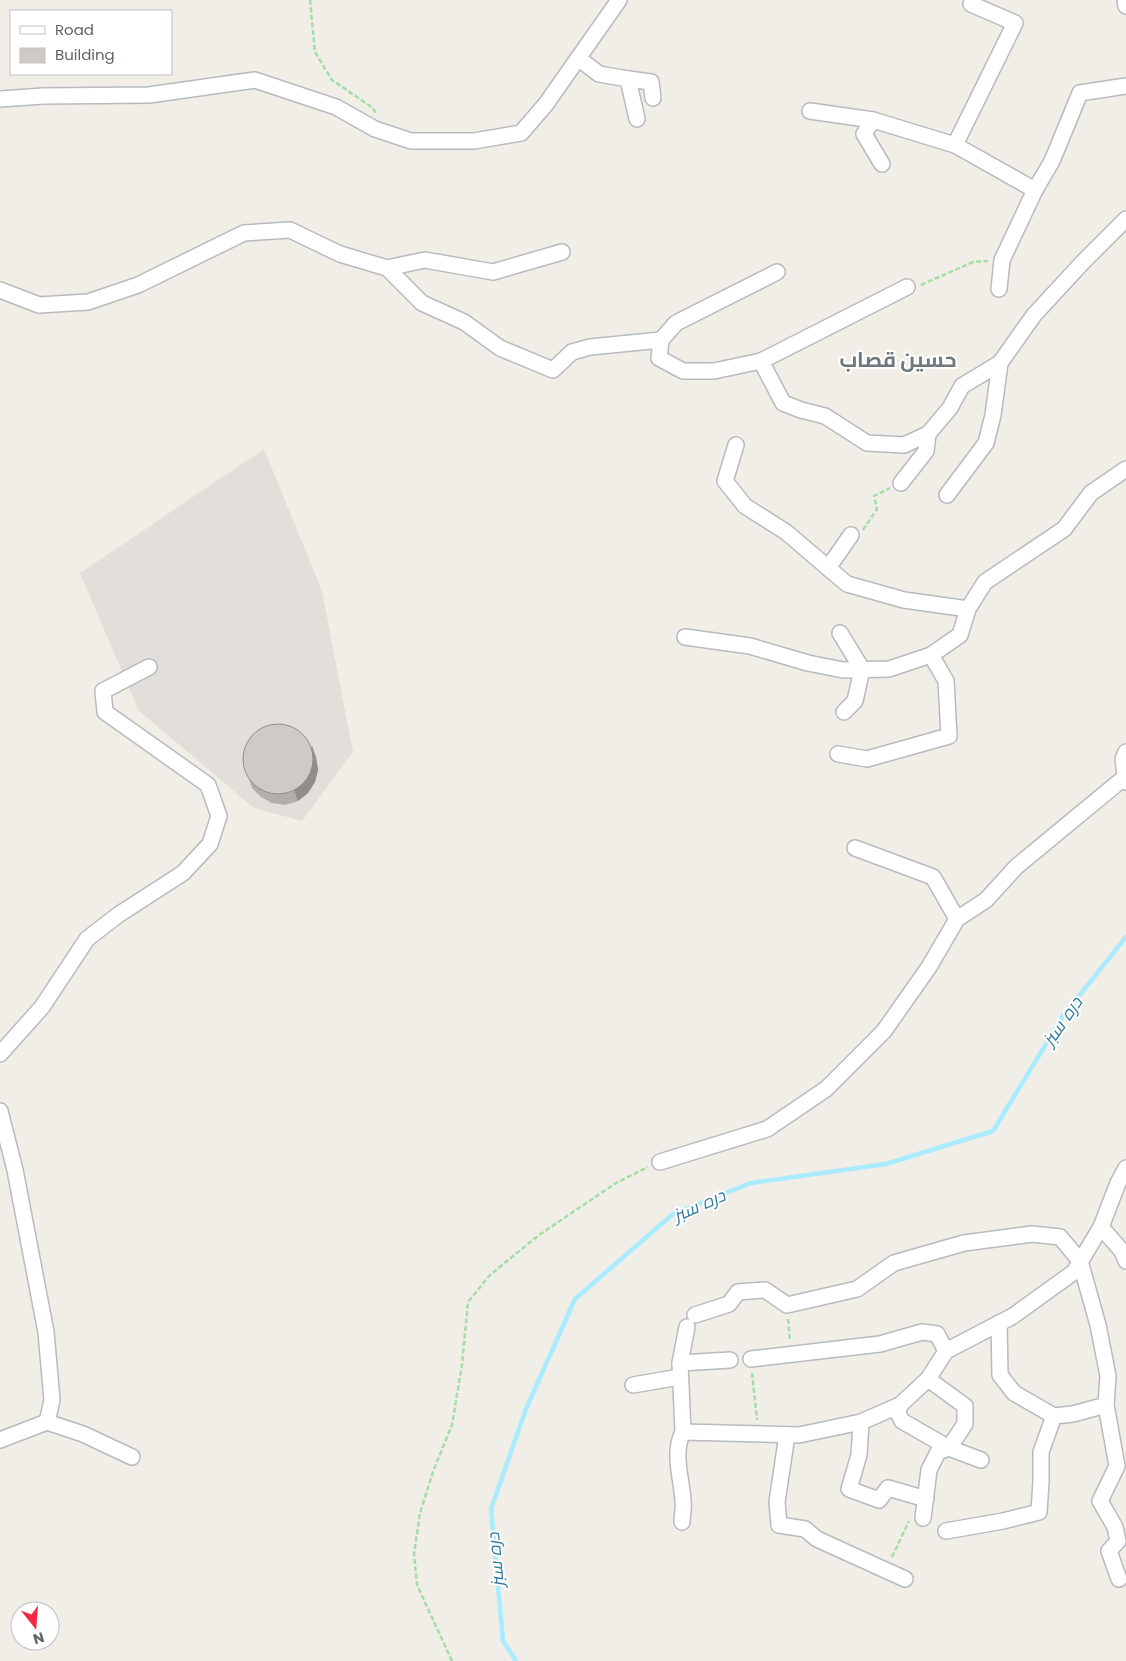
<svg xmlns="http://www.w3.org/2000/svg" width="1126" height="1661" font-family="Poppins,Cairo,sans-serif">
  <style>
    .industrial { fill: #e2dfdb }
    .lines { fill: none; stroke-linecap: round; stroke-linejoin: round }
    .stream { stroke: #a9ebff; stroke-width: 4.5 }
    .minor-casing { stroke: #b7bbbe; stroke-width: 18 }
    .path { stroke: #a4dea7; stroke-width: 2.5; stroke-dasharray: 5 2.5; stroke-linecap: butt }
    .minor { stroke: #fff; stroke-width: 15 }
    .wall { fill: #b2aeaa }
    .shaded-wall { fill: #918d8b }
    .building { fill: #cfcac6; stroke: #918d8b }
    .labels { text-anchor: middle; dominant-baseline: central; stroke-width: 4; stroke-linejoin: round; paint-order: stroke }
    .water-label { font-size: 18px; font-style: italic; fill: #347e9f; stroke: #fff }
    .district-label { font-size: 21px; font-weight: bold; fill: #6f777a; stroke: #fff }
  </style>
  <rect width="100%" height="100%" fill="#f1ede7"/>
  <polygon class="industrial" points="264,449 322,591 353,752 302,821 254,808 139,711 80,573"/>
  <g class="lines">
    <polyline class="stream" points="516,1661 503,1641 491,1509 526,1409 575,1299 673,1214 751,1183 886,1164 993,1131 1063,1016 1126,937"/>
    <g class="minor-casing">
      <g id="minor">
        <polyline points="1125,0 1126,6"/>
        <polyline points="578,58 599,74 628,79 637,119"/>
        <polyline points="628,79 651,82 653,98"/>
        <polyline points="0,99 43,96 149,95 255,80 336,107 375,129 411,141 474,141 521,133 546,104 619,0"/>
        <polyline points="810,111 873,120 955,145 1035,190 1052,161 1080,93 1126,86"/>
        <polyline points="873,120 864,134 882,164"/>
        <polyline points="955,145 1015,23 971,4"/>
        <polyline points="387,268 425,260 493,272 562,252"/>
        <polyline points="907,287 761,361 783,403 801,410 825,416 867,443 904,445 928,434 950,408 962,386 1000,363 1034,315 1083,262 1126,219"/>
        <polyline points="999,289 1002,260 1035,190"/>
        <polyline points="0,290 39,305 88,302 138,285 244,233 290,230 340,254 387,268 422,303 464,322 500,348 553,370 572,352 590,347 661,340 659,358 683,371 714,371 761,361"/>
        <polyline points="661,340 676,323 777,272"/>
        <polyline points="736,445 725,481 745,506 786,532 847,584 904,600 968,609 985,582 1064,529 1091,493 1126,469"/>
        <polyline points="901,483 926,451 928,434"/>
        <polyline points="947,495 986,443 993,415 1000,363"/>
        <polyline points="828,568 851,535"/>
        <polyline points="840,633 862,669 855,701 844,712"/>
        <polyline points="685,637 750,646 808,663 843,670 889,669 931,655 960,635 968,609"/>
        <polyline points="1126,752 1123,759 1126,782"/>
        <polyline points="838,754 867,759 949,736 946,681 931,655"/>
        <polyline points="855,848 933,877 957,919"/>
        <polyline points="0,1054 42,1007 87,939 118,915 183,873 210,844 219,816 208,785 105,712 103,691 149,667"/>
        <polyline points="0,1111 15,1170 46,1332 52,1400 47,1422 0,1440"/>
        <polyline points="660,1162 767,1129 826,1089 884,1031 929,967 957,919 986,900 1016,867 1125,777"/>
        <polyline points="1101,1227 1122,1251 1126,1261"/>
        <polyline points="695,1315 729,1304 738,1292 765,1290 787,1305 857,1289 894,1263 964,1243 1032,1234 1060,1237 1080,1261 1098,1325 1108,1376 1106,1405 1073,1414 1054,1416 1041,1452 1041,1481 1039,1512 1003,1521 946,1531"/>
        <polyline points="999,1323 1000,1375 1014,1393 1054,1416"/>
        <polyline points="751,1359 880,1344 922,1332 937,1334 946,1351"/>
        <polyline points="680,1363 687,1327"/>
        <polyline points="928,1379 965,1406 965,1424 949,1448 981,1460"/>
        <polyline points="633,1385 680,1377"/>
        <polyline points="900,1405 898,1413 902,1421 949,1448"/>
        <polyline points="1106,1405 1117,1466 1100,1501 1115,1527 1118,1541 1109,1551 1119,1579"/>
        <polyline points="47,1422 83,1434 132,1457"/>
        <polyline points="861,1422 859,1455 849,1489 879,1500 888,1488 926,1499"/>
        <polyline points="683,1432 799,1435 861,1422 900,1405 928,1379 946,1351 1013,1316 1074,1272 1101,1227 1118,1183 1126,1168"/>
        <polyline points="787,1435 777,1502 779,1525 805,1529 817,1539 905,1579"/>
        <polyline points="923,1518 929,1470 938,1452 949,1448"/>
        <path d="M682,1522c0,-7 2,-13 1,-20 -1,-23 -11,-49 0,-70l-3,-69 50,-3"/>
      </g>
    </g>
    <g class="path">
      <polyline points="310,0 315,52 332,80 373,108 376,114"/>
      <polyline points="921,285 973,262 988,261"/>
      <polyline points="863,530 877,509 874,496 890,488"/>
      <polyline points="788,1319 790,1341"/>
      <polyline points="752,1373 757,1420"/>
      <polyline points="892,1557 909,1521"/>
      <polyline points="452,1661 417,1585 414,1554 420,1513 434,1469 452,1425 462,1365 468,1302 490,1275 539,1235 616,1183 648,1167"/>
    </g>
    <use href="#minor" class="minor"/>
  </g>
  <polygon class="wall" points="316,757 318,770 315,782 308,793 298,801 285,805 272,803 261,797 252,788 244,765"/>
  <polygon class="shaded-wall" points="312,746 316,757 318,770 315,782 308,793 298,801 294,790"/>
  <circle class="building" cx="278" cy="759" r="35"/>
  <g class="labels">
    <g class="water-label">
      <text transform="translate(1062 1021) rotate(-55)">دره سبز</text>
      <text transform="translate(699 1205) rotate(-24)">دره سبز</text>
      <text transform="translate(495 1560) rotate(-95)">دره سبز</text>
    </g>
    <g class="district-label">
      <text x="898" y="359">حسین قصاب</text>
    </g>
  </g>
  <rect x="10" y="10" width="162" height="65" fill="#ffffff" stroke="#bfc1c3"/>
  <rect x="20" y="26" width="25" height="8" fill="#ffffff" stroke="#bfc1c3"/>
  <text x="55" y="35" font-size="15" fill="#5e6568">Road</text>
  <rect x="20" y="48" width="25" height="15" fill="#cfcac6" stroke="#bfc1c3"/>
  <text x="55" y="60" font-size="15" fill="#5e6568">Building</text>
  <g transform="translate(35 1626) rotate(163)"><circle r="24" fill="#ffffff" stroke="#bfc1c3"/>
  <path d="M0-4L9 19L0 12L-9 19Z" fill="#f72742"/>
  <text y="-8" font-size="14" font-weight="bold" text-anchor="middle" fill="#5e6568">N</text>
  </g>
</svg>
